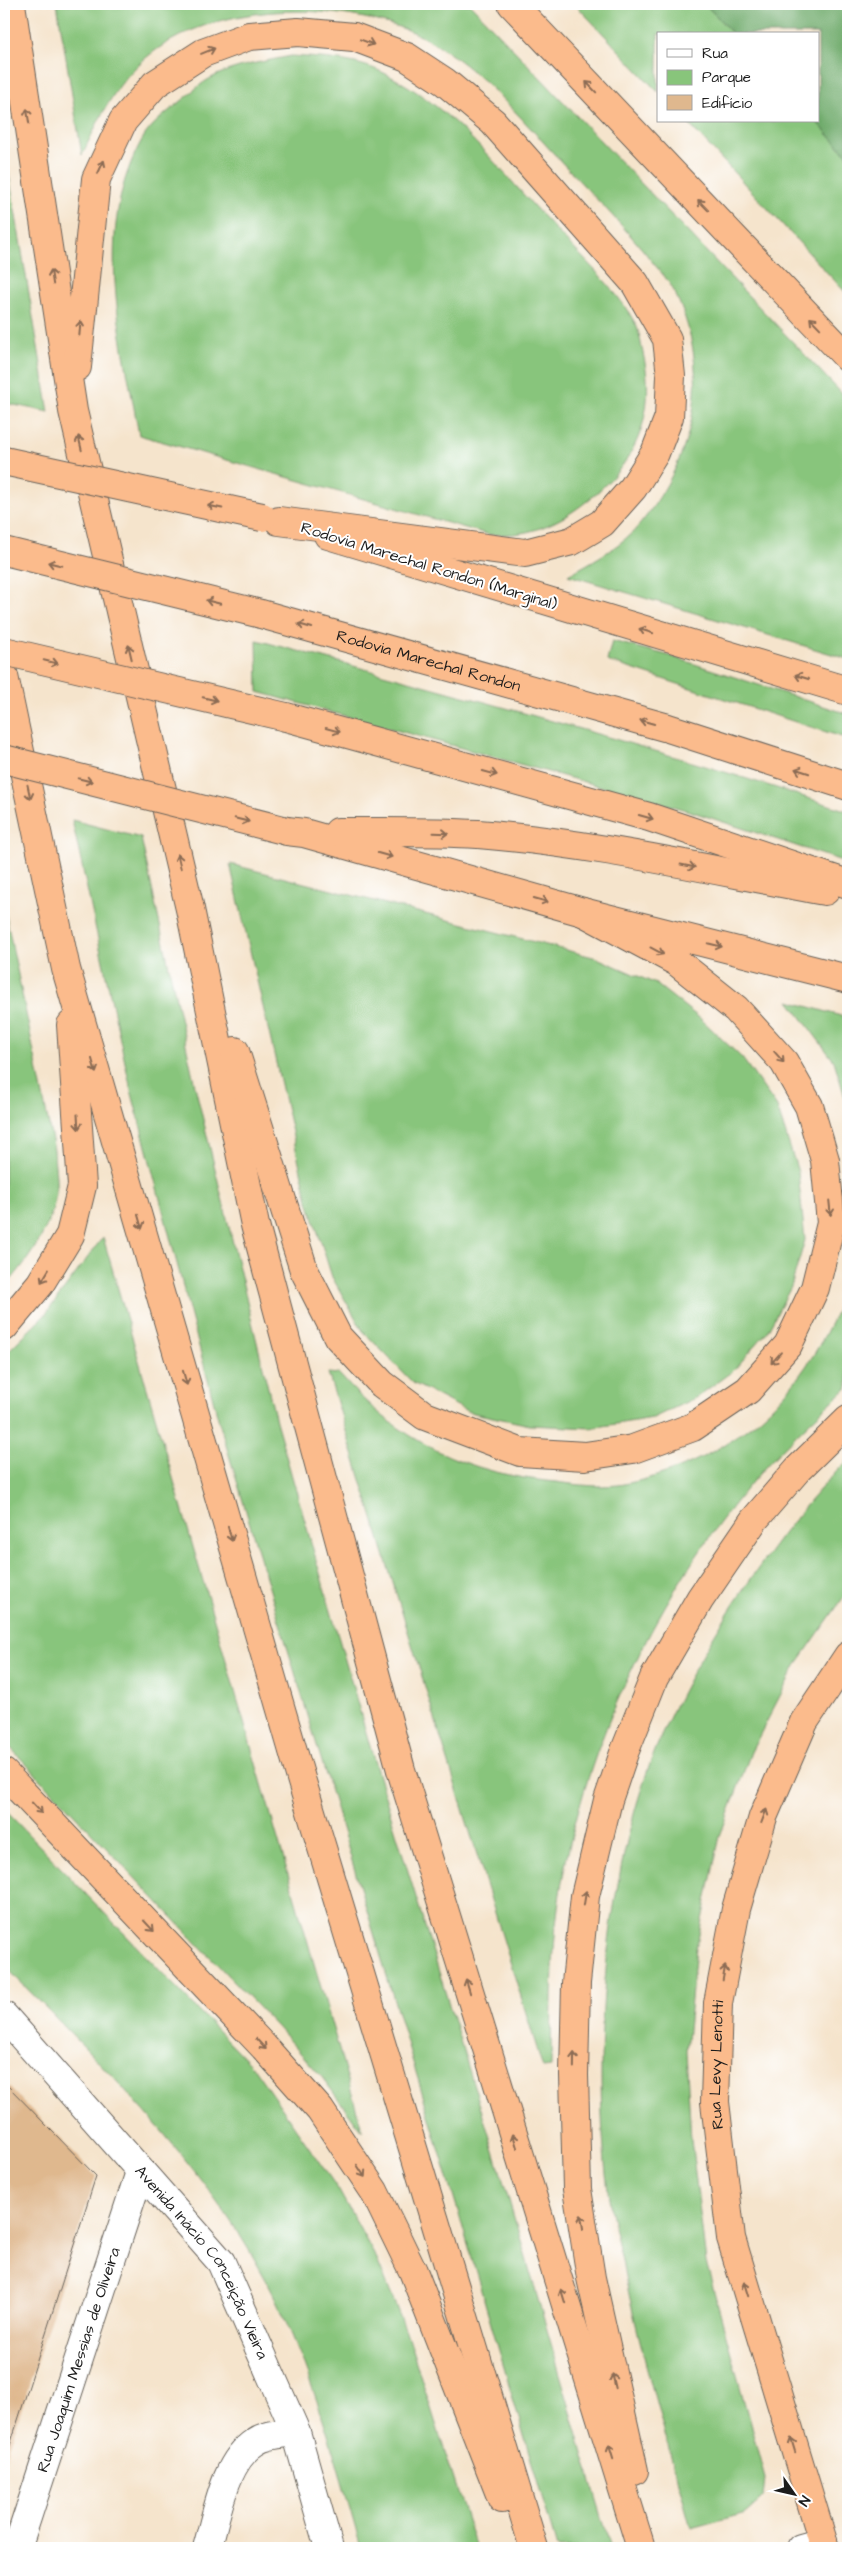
<svg xmlns="http://www.w3.org/2000/svg" width="852" height="2552" font-family="'Architects Daughter',sans-serif">
  <style>
    .green { fill: #88c57b; stroke: #52704c }
    .forest { fill: #6eaa6b; stroke: #456344 }
    .building { fill: #dfb88e }
    .lines { fill: none; stroke-linecap: round; stroke-linejoin: round }
    .minor-casing { stroke: #68625a; stroke-width: 30 }
    .trunk-casing { stroke: #68625a; stroke-width: 30 }
    .motorway-casing { stroke: #68625a; stroke-width: 30 }
    .minor { stroke: #fff; stroke-width: 28 }
    .trunk { stroke: #fbbb8c; stroke-width: 28 }
    .motorway { stroke: #fbbb8c; stroke-width: 28 }
    .trunk-bridge-casing { stroke: #68625a; stroke-width: 30; stroke-linecap: butt }
    .motorway-bridge-casing { stroke: #68625a; stroke-width: 30; stroke-linecap: butt }
    .trunk-bridge { stroke: #fbbb8c; stroke-width: 28 }
    .motorway-bridge { stroke: #fbbb8c; stroke-width: 28 }
    .oneway { stroke: #8c6c54 }
    .labels { text-anchor: middle; dominant-baseline: central; stroke-width: 4; stroke-linejoin: round; paint-order: stroke }
    .street-label { font-size: 16px; fill: #1c1c1c; stroke: #fff }
  </style>
  <rect width="100%" height="100%" fill="#fff"/>
  <filter id="ink" filterUnits="userSpaceOnUse"><feTurbulence type="fractalNoise" baseFrequency=".02" numOctaves="2"/><feDisplacementMap in="SourceGraphic" scale="10" xChannelSelector="R" yChannelSelector="G"/><feConvolveMatrix kernelMatrix="1 2 1 2 8 2 1 2 1" color-interpolation-filters="sRGB"/></filter>
  <filter id="wash" filterUnits="userSpaceOnUse"><feTurbulence type="fractalNoise" baseFrequency=".0096" numOctaves="4" result="noise"/><feDisplacementMap in="SourceGraphic" scale="20" xChannelSelector="R" yChannelSelector="G"/><feGaussianBlur stdDeviation="1.12" result="paint"/><feColorMatrix in="noise" values="0 0 0 0 0 0 0 0 0 0 0 0 0 0 0 0 0 1.4 0 .05"/><feComposite in="paint" operator="in"/></filter>
  <g filter="url(#wash)">
    <rect width="100%" height="100%" fill="#f5e4cc"/>
    <g class="green">
      <path d="M57,4h413l378,396v259l-280,-84c23,-13 46,-25 65,-43 15,-16 28,-36 38,-55 31,-60 33,-125 3,-186 -5,-10 -13,-19 -20,-27 -26,-34 -57,-64 -86,-95 -47,-50 -94,-110 -158,-138 -81,-31 -207,-30 -273,35 -26,25 -40,58 -55,89z"/>
      <polygon points="575,4 705,4 733,34 658,34 658,92"/>
      <path d="M291,56c30,2 65,3 93,17 69,33 119,101 170,155 29,31 64,61 83,99 3,8 4,18 6,26 12,50 0,96 -38,132 -22,22 -52,43 -84,48 -10,2 -21,1 -31,2l-351,-100c-17,-96 -48,-206 4,-297 8,-14 28,-29 41,-39 8,-7 17,-16 27,-21 21,-12 56,-17 80,-22z"/>
      <polygon points="686,121 816,121 848,156 848,295"/>
      <polygon points="4,145 49,412 4,403"/>
      <path d="M257,640c198,53 396,107 591,171v52l-158,-52 -432,-119z"/>
      <polygon points="612,641 667,655 848,714 848,739 607,661"/>
      <polygon points="72,820 141,838 195,1086 276,1421 376,1767 506,2190 611,2548 557,2548 458,2211 219,1422 131,1090"/>
      <polygon points="230,864 597,958 656,984 702,1020 742,1058 777,1107 798,1172 805,1240 791,1287 767,1332 734,1370 697,1397 653,1418 591,1428 530,1425 469,1412 413,1383 363,1331 332,1277 308,1201"/>
      <path d="M4,906l50,244c0,13 3,26 2,39 -1,35 -30,75 -52,99z"/>
      <polygon points="789,1001 848,1018 848,1107 834,1061"/>
      <polygon points="103,1237 363,2132 321,2076 278,2028 4,1741 4,1355 45,1315"/>
      <path d="M848,1285v102c-33,30 -67,61 -96,95 -92,110 -160,248 -188,389 -13,64 -12,130 -13,196l-8,1 -215,-695 11,1c59,67 128,100 217,108 21,3 47,6 68,2 54,-10 107,-37 146,-75 38,-37 58,-76 78,-124z"/>
      <path d="M848,1460v131l-52,74 -45,87 -31,84 -24,112 -10,103 5,89 15,122 59,216 -2,20 -17,15 -55,15c-24,-87 -50,-173 -68,-262 -5,-22 -11,-45 -14,-67 -18,-137 -6,-308 42,-438 26,-68 64,-131 106,-191 27,-39 57,-77 91,-110z"/>
      <path d="M4,1809l249,258 85,122 39,71 29,71 70,217h-115c-26,-92 -51,-185 -96,-270 -65,-121 -167,-216 -261,-313z"/>
    </g>
    <polygon class="forest" points="705,4 848,4 848,156 816,121 818,121 818,34 733,34"/>
    <g id="blocks">
      <polygon class="building" points="4,2082 96,2176 4,2464"/>
    </g>
  </g>
  <g filter="url(#ink)">
    <use href="#blocks" fill-opacity="0" stroke="#68625a" stroke-width="1"/>
    <g class="lines">
      <g class="minor-casing">
        <g id="minor">
          <path id="s1" d="M4,2016l217,246 75,170 33,116"/>
          <path id="s2" d="M17,2548l123,-376"/>
          <path d="M207,2548c10,-33 17,-86 48,-106 11,-8 28,-8 41,-10"/>
          <polyline points="801,2548 823,2542"/>
        </g>
      </g>
      <g class="trunk-casing">
        <g id="trunk">
          <polyline points="328,535 848,691"/>
          <path id="s3" d="M825,2548l-94,-310 -16,-136 3,-99 18,-94 27,-92 41,-95 44,-66"/>
        </g>
      </g>
      <g class="motorway-casing">
        <g id="motorway">
          <polyline points="11,4 73,411 190,909 255,1225 401,1770 641,2548"/>
          <polyline points="512,4 848,358"/>
          <polyline points="77,367 96,179 123,121 155,84 203,53 249,36 298,32 354,37 407,57 445,82 493,122 635,283 667,339 671,376 669,417 655,453 633,488 602,523 572,541 525,553 279,521"/>
          <path id="s4" d="M261,614l407,114 180,58"/>
          <polyline points="4,676 66,969 302,1782 534,2548"/>
          <polyline points="286,717 649,817 848,884"/>
          <polyline points="287,831 304,833 583,912 848,979"/>
          <path d="M338,832c47,0 94,-1 140,2 117,9 232,36 347,57"/>
          <polyline points="235,1051 304,1270 338,1337 382,1384 425,1416 520,1452 585,1456 633,1449 693,1427 748,1390 788,1345 815,1288 831,1223 825,1160 809,1106 784,1062 736,1009 677,962 583,912"/>
          <polyline points="4,1327 40,1284 70,1235 82,1186 71,1025"/>
          <polyline points="4,1773 264,2047 320,2110 374,2191 413,2271 502,2499"/>
          <polyline points="634,2471 591,2278 577,2189 574,2075 576,1983 585,1896 608,1800 624,1753 654,1678 700,1599 754,1520 798,1469 848,1420"/>
        </g>
      </g>
      <use href="#minor" class="minor"/>
      <use href="#trunk" class="trunk"/>
      <use href="#motorway" class="motorway"/>
      <g class="trunk-bridge-casing">
        <polyline id="trunk-bridge" points="4,461 262,517"/>
      </g>
      <g class="motorway-bridge-casing">
        <g id="motorway-bridge">
          <polyline points="4,551 261,614"/>
          <polyline points="4,651 286,717"/>
          <polyline points="4,759 287,831"/>
        </g>
      </g>
      <use href="#trunk-bridge" class="trunk-bridge"/>
      <use href="#motorway-bridge" class="motorway-bridge"/>
    </g>
    <defs><path id="oneway-shaft" d="M-6 0H5M1.5-3L5.5 0L1.5 3" fill="none" stroke-width="1.6" stroke-linecap="round" stroke-linejoin="round" transform="scale(1.25)"/></defs>
    <g class="oneway">
      <use href="#oneway-shaft" transform="translate(367 42) rotate(21)"/>
      <use href="#oneway-shaft" transform="translate(208 51) rotate(-22)"/>
      <use href="#oneway-shaft" transform="translate(591 87) rotate(-134)"/>
      <use href="#oneway-shaft" transform="translate(28 116) rotate(-99)"/>
      <use href="#oneway-shaft" transform="translate(101 167) rotate(-65)"/>
      <use href="#oneway-shaft" transform="translate(703 205) rotate(-134)"/>
      <use href="#oneway-shaft" transform="translate(52 277) rotate(-99)"/>
      <use href="#oneway-shaft" transform="translate(815 323) rotate(-134)"/>
      <use href="#oneway-shaft" transform="translate(80 328) rotate(-85)"/>
      <use href="#oneway-shaft" transform="translate(80 443) rotate(-103)"/>
      <use href="#oneway-shaft" transform="translate(215 507) rotate(-168)"/>
      <use href="#oneway-shaft" transform="translate(55 564) rotate(-166)"/>
      <use href="#oneway-shaft" transform="translate(213 602) rotate(-166)"/>
      <use href="#oneway-shaft" transform="translate(305 626) rotate(-164)"/>
      <use href="#oneway-shaft" transform="translate(646 631) rotate(-163)"/>
      <use href="#oneway-shaft" transform="translate(130 652) rotate(-103)"/>
      <use href="#oneway-shaft" transform="translate(51 662) rotate(13)"/>
      <use href="#oneway-shaft" transform="translate(802 677) rotate(-163)"/>
      <use href="#oneway-shaft" transform="translate(210 699) rotate(13)"/>
      <use href="#oneway-shaft" transform="translate(647 722) rotate(-164)"/>
      <use href="#oneway-shaft" transform="translate(333 730) rotate(15)"/>
      <use href="#oneway-shaft" transform="translate(802 771) rotate(-162)"/>
      <use href="#oneway-shaft" transform="translate(490 773) rotate(15)"/>
      <use href="#oneway-shaft" transform="translate(85 780) rotate(14)"/>
      <use href="#oneway-shaft" transform="translate(29 792) rotate(78)"/>
      <use href="#oneway-shaft" transform="translate(646 817) rotate(16)"/>
      <use href="#oneway-shaft" transform="translate(242 820) rotate(14)"/>
      <use href="#oneway-shaft" transform="translate(441 833) rotate(2)"/>
      <use href="#oneway-shaft" transform="translate(385 855) rotate(16)"/>
      <use href="#oneway-shaft" transform="translate(179 861) rotate(-103)"/>
      <use href="#oneway-shaft" transform="translate(688 866) rotate(11)"/>
      <use href="#oneway-shaft" transform="translate(541 900) rotate(16)"/>
      <use href="#oneway-shaft" transform="translate(715 945) rotate(14)"/>
      <use href="#oneway-shaft" transform="translate(657 951) rotate(28)"/>
      <use href="#oneway-shaft" transform="translate(779 1057) rotate(49)"/>
      <use href="#oneway-shaft" transform="translate(94 1066) rotate(74)"/>
      <use href="#oneway-shaft" transform="translate(78 1122) rotate(86)"/>
      <use href="#oneway-shaft" transform="translate(830 1208) rotate(84)"/>
      <use href="#oneway-shaft" transform="translate(140 1222) rotate(74)"/>
      <use href="#oneway-shaft" transform="translate(45 1276) rotate(121)"/>
      <use href="#oneway-shaft" transform="translate(776 1358) rotate(131)"/>
      <use href="#oneway-shaft" transform="translate(185 1378) rotate(74)"/>
      <use href="#oneway-shaft" transform="translate(230 1534) rotate(74)"/>
      <use href="#oneway-shaft" transform="translate(37 1808) rotate(47)"/>
      <use href="#oneway-shaft" transform="translate(764 1816) rotate(-69)"/>
      <use href="#oneway-shaft" transform="translate(585 1898) rotate(-81)"/>
      <use href="#oneway-shaft" transform="translate(149 1926) rotate(47)"/>
      <use href="#oneway-shaft" transform="translate(724 1973) rotate(-80)"/>
      <use href="#oneway-shaft" transform="translate(468 1986) rotate(-107)"/>
      <use href="#oneway-shaft" transform="translate(261 2044) rotate(47)"/>
      <use href="#oneway-shaft" transform="translate(574 2060) rotate(-89)"/>
      <use href="#oneway-shaft" transform="translate(515 2141) rotate(-107)"/>
      <use href="#oneway-shaft" transform="translate(361 2171) rotate(57)"/>
      <use href="#oneway-shaft" transform="translate(582 2222) rotate(-99)"/>
      <use href="#oneway-shaft" transform="translate(746 2289) rotate(-107)"/>
      <use href="#oneway-shaft" transform="translate(563 2296) rotate(-107)"/>
      <use href="#oneway-shaft" transform="translate(614 2381) rotate(-103)"/>
      <use href="#oneway-shaft" transform="translate(793 2445) rotate(-107)"/>
      <use href="#oneway-shaft" transform="translate(611 2452) rotate(-107)"/>
    </g>
  </g>
  <g class="labels">
    <g class="street-label">
      <text transform="translate(429 566) rotate(17)">Rodovia Marechal Rondon (Marginal)</text>
      <text stroke="none"><textPath href="#s4" startOffset="174">Rodovia Marechal Rondon</textPath></text>
      <text stroke="none"><textPath href="#s3" startOffset="498">Rua Levy Lenotti</textPath></text>
      <text stroke="none"><textPath href="#s1" startOffset="318">Avenida Inácio Conceição Vieira</textPath></text>
      <text stroke="none"><textPath href="#s2" startOffset="198">Rua Joaquim Messias de Oliveira</textPath></text>
    </g>
  </g>
  <rect width="852" height="2552" fill="none" stroke="#fff" stroke-width="20"/>
  <rect x="657" y="32" width="162" height="90" fill="#ffffff" stroke="#a4a4a4"/>
  <rect x="667" y="49" width="25" height="8" fill="#ffffff" stroke="#a4a4a4"/>
  <text x="702" y="58" font-size="15" fill="#1c1c1c">Rua</text>
  <rect x="667" y="70" width="25" height="15" fill="#88c57b" stroke="#a4a4a4"/>
  <text x="702" y="82" font-size="15" fill="#1c1c1c">Parque</text>
  <rect x="667" y="95" width="25" height="15" fill="#dfb88e" stroke="#a4a4a4"/>
  <text x="702" y="108" font-size="15" fill="#1c1c1c">Edifício</text>
  <g transform="translate(794 2494) rotate(124)" stroke="#ffffff" stroke-width="4" paint-order="stroke">
  <path d="M0-4L9 19L0 12L-9 19Z" fill="#1c1c1c"/>
  <text y="-8" font-size="14" font-weight="bold" text-anchor="middle" fill="#1c1c1c">N</text>
  </g>
</svg>
